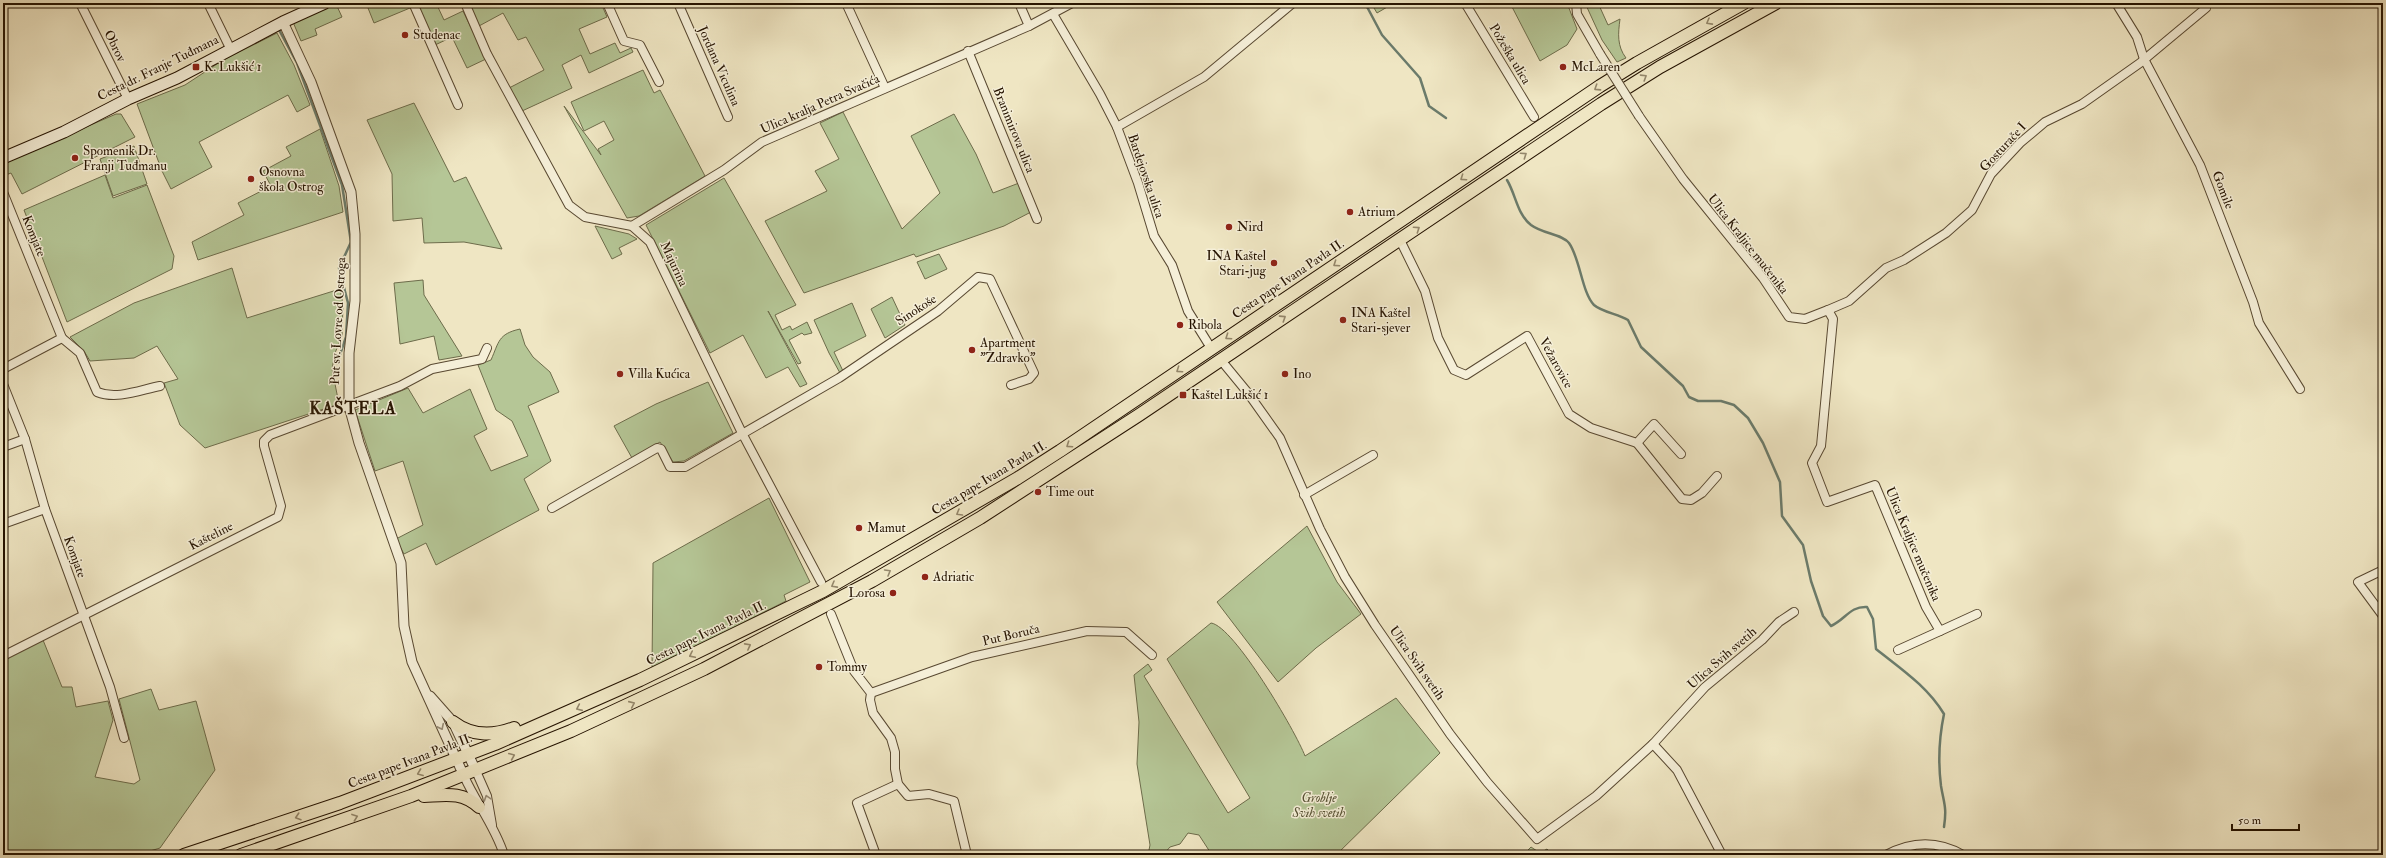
<svg xmlns="http://www.w3.org/2000/svg" width="2386" height="858" font-family="'IM FELL Double Pica',serif">
  <style>
    .green { fill: #b5c696; stroke: #6d6c4b }
    .lines { fill: none; stroke-linecap: round; stroke-linejoin: round }
    .stream { stroke: #6b7b6b; stroke-width: 2.5 }
    .minor-casing { stroke: #584831; stroke-width: 10 }
    .tertiary-casing { stroke: #584831; stroke-width: 11 }
    .secondary-casing { stroke: #251300; stroke-width: 13 }
    .primary-casing { stroke: #251300; stroke-width: 14 }
    .minor { stroke: #f5efd8; stroke-width: 8 }
    .tertiary { stroke: #f5efd8; stroke-width: 9 }
    .secondary { stroke: #f5efd8; stroke-width: 11 }
    .primary { stroke: #efe6c3; stroke-width: 12 }
    .minor-bridge-casing { stroke: #584831; stroke-width: 10; stroke-linecap: butt }
    .minor-bridge { stroke: #f5efd8; stroke-width: 8 }
    .oneway { stroke: #94876b }
    .oneway2 { stroke: #978c77 }
    .poi-dot { fill: #8f2418; stroke: #f5efd8; stroke-width: 1.5 }
    .labels { text-anchor: middle; dominant-baseline: central; stroke-width: 3; stroke-linejoin: round; paint-order: stroke }
    .poi-label { font-size: 13px; fill: #251300; stroke: #f5efd8; text-anchor: start }
    .street-label { font-size: 13px; fill: #251300; stroke: #f5efd8 }
    .park-label { font-size: 13px; font-style: italic; fill: #575234; stroke: #f5efd8 }
    .district-label { font-size: 17px; font-weight: bold; letter-spacing: 1px; fill: #251300; stroke: #f5efd8 }
  </style>
  <rect width="100%" height="100%" fill="#efe6c3"/>
  <filter id="stains"><feTurbulence type="fractalNoise" baseFrequency=".005" numOctaves="4"/><feColorMatrix values="0 0 0 0 .2 0 0 0 0 .09 0 0 0 0 .02 0 0 0 .5 -.17"/></filter>
  <radialGradient id="worn" r=".72"><stop offset=".6" stop-color="#630" stop-opacity="0"/><stop offset="1" stop-color="#630" stop-opacity=".3"/></radialGradient>
  <g class="green">
    <polygon points="366,3 407,3 410,8 374,23"/>
    <polygon points="417,3 436,3 444,20 463,11 486,59 467,68 452,37 435,45"/>
    <polygon points="469,3 601,3 607,17 579,29 590,54 615,43 620,53 631,48 633,52 589,73 581,55 562,65 572,88 522,111 509,88 544,70 526,37 518,40 503,13 479,26"/>
    <polygon points="1371,3 1394,3 1377,13"/>
    <polygon points="1510,3 1567,3 1577,29 1567,45 1540,61"/>
    <path d="M1585,3h13l10,22 12,-6c-2,15 -3,27 6,39l-9,4 -15,-22z"/>
    <polygon points="336,4 342,17 315,29 317,35 301,41 293,22"/>
    <polygon points="277,33 294,65 310,105 297,112 288,95 199,142 212,167 171,189 162,171 137,104 185,85 223,60"/>
    <polygon points="643,70 654,93 660,90 705,176 639,216 627,218 564,106 601,155 598,149 614,140 604,121 584,131 571,102"/>
    <polygon points="414,103 454,182 466,177 502,249 464,242 424,243 422,218 393,221 392,174 367,120"/>
    <polygon points="843,112 902,229 940,193 911,136 954,114 976,154 993,193 1019,183 1031,212 1004,226 916,257 914,254 804,293 765,221 827,191 815,171 839,159 820,123"/>
    <polygon points="116,114 121,114 135,137 22,194 11,173 3,176 3,163"/>
    <polygon points="320,129 339,186 343,212 198,260 192,242 244,215 238,203 271,186 263,171 291,156 286,147"/>
    <polygon points="134,146 147,184 113,196 100,159"/>
    <polygon points="105,175 113,198 147,185 174,256 172,269 67,322 24,210"/>
    <polygon points="724,178 796,305 775,315 782,330 790,326 792,330 807,322 812,333 804,335 802,333 789,340 801,363 798,364 768,311 807,384 800,387 788,367 766,378 743,335 710,353 646,225"/>
    <polygon points="595,226 629,234 637,239 619,248 622,254 612,259"/>
    <polygon points="939,254 947,269 925,279 917,262"/>
    <polygon points="232,268 247,318 340,289 343,304 342,336 335,353 332,369 339,404 205,448 180,425 164,383 178,379 157,346 134,358 90,361 84,351 70,337 134,303"/>
    <polygon points="423,280 424,295 462,356 439,360 434,336 400,344 394,283"/>
    <polygon points="892,297 905,325 885,338 871,309"/>
    <polygon points="852,303 866,336 834,352 843,371 840,373 829,353 814,320"/>
    <path d="M520,329l5,16 8,12 17,15 9,20 -31,14 23,55 -27,18 15,31 -103,55 -10,-22 -22,11 -8,-15 27,-14 -20,-64 -28,10 -20,-61 53,-22 15,25 47,-24 17,40 -13,7 17,35 37,-15 -16,-35 -16,-11 -18,-45 13,-5c8,-18 7,-26 29,-31z"/>
    <polygon points="708,382 733,433 684,461 673,462 660,442 632,458 614,426 656,404"/>
    <polygon points="769,498 810,582 784,595 786,601 652,669 653,563"/>
    <polygon points="1307,526 1337,582 1361,614 1316,648 1278,682 1217,602"/>
    <path d="M1211,623c23,3 85,109 94,133l91,-58 44,55 -104,102h-124l-13,-20 -11,-2 -8,11 -10,3 -7,8h-15l2,-10 -13,-81 2,-42 -5,-47 14,-11 4,6 -8,6 84,137 22,-15 -83,-139z"/>
    <polygon points="43,640 62,687 72,687 76,707 108,701 113,720 95,777 134,784 140,780 119,699 151,689 159,710 196,701 215,770 160,848 137,855 3,855 3,660"/>
    <polygon points="1531,847 1540,853 1547,849 1553,855 1523,855"/>
  </g>
  <g class="lines">
    <g class="stream">
      <polyline points="1365,3 1382,35 1420,78 1429,106 1446,118"/>
      <polyline points="278,28 297,63 342,185 351,242 339,268 348,303 346,337 337,363"/>
      <path d="M1507,180c9,15 10,34 24,45 12,9 31,9 38,18 11,15 13,50 25,62 8,7 24,9 34,15l13,27 42,39 6,11 9,4h23l13,4 14,13 15,25 17,39 2,34 21,29 8,36 12,35 8,10c15,-7 19,-20 36,-19l6,12 3,30c25,20 51,37 68,65 -5,24 -6,48 -3,72 3,18 6,21 3,41"/>
    </g>
    <g class="minor-casing">
      <g id="minor">
        <polyline points="80,3 128,99"/>
        <polyline points="208,3 230,48"/>
        <polyline points="413,3 458,105"/>
        <polyline points="465,3 487,54 569,205 585,217 632,226 650,242 742,433 821,582"/>
        <polyline points="607,3 624,41 640,45 659,82"/>
        <polyline points="678,3 728,117"/>
        <polyline points="846,3 885,88"/>
        <polyline points="1019,3 1029,26"/>
        <polyline points="1465,3 1534,117"/>
        <polyline points="1576,3 1577,14 1600,54"/>
        <polyline points="2116,3 2137,37 2144,59 2200,165 2253,302 2259,323 2300,389"/>
        <polyline points="1053,14 1100,94 1117,127 1138,183 1154,236 1172,265 1188,311 1211,348"/>
        <polyline points="968,51 1037,219"/>
        <polyline points="1639,116 1683,179 1763,278 1789,317 1805,319 1828,310 1833,319 1821,446 1812,463 1827,502 1875,485 1926,607 1940,631 1977,614"/>
        <polyline points="1117,127 1204,77 1293,3"/>
        <polyline points="3,192 62,338 3,369"/>
        <polyline points="632,226 724,170 762,142 1029,26 1072,3"/>
        <polyline points="1400,240 1425,291 1438,338 1454,370 1466,375 1527,336 1569,414 1591,428 1637,443 1654,424 1681,454"/>
        <polyline points="1828,310 1849,301 1886,268 1904,260 1946,233 1972,210 1991,174 2020,143 2045,122 2082,104 2140,63 2206,8"/>
        <path d="M62,338l18,15 17,39c20,8 43,-2 63,-6"/>
        <polyline points="1220,359 1248,393 1280,438 1320,529 1345,577 1375,625 1450,734 1487,782 1537,839 1596,796 1653,744 1705,687 1762,640 1779,622 1794,612"/>
        <polyline points="3,384 25,439 45,509 110,687 124,738"/>
        <polyline points="1637,443 1682,499 1691,500 1702,493 1717,476"/>
        <polyline points="3,447 25,439"/>
        <polyline points="1304,495 1373,455"/>
        <polyline points="552,508 657,448 661,449 670,467 685,467 839,378 938,311 978,277 990,279 1034,373 1029,379 1011,385"/>
        <polyline points="3,524 45,509"/>
        <polyline points="2383,570 2358,582 2383,616"/>
        <polyline points="831,614 854,671 871,693 870,700 873,713 891,738 895,752 895,769 898,784 908,796 929,794 954,801 967,855"/>
        <polyline points="1898,650 1940,631"/>
        <polyline points="3,656 278,517 281,506 264,446 264,441 270,435 400,386 432,369 482,359 487,348"/>
        <polyline points="871,693 972,657 1087,631 1126,632 1152,655"/>
        <polyline points="1653,744 1677,770 1722,855"/>
        <polyline points="476,771 487,796 492,825"/>
        <path d="M464,776c12,27 31,50 40,79"/>
        <polyline points="876,855 857,803 898,784"/>
        <path d="M1886,855c26,-14 51,-15 77,0"/>
      </g>
    </g>
    <g class="tertiary-casing">
      <g id="tertiary">
        <polyline points="283,22 311,82 351,192 355,234 355,301 349,353 349,406 359,443 401,563 404,626 412,662 464,776"/>
        <polyline points="430,696 453,722 476,771"/>
      </g>
    </g>
    <g class="secondary-casing">
      <polyline id="secondary" points="3,158 64,132 128,99 177,78 283,22 325,3"/>
    </g>
    <g class="primary-casing">
      <g id="primary">
        <path d="M453,722c18,14 40,14 61,6"/>
        <path d="M424,796c21,-1 38,-5 55,11"/>
        <polyline points="184,855 340,803 495,744 640,680 823,591 1018,478 1060,451 1600,86 1637,63 1744,3"/>
        <polyline points="241,855 411,796 571,731 704,669 872,581 980,518 1139,415 1601,104 1660,67 1776,3"/>
      </g>
    </g>
    <use href="#minor" class="minor"/>
    <use href="#tertiary" class="tertiary"/>
    <use href="#secondary" class="secondary"/>
    <use href="#primary" class="primary"/>
    <g class="minor-bridge-casing">
      <polyline id="minor-bridge" points="1600,54 1639,116"/>
    </g>
    <use href="#minor-bridge" class="minor-bridge"/>
  </g>
  <defs><path id="oneway-chevron" d="M-2-3.5L2.5 0L-2 3.5" fill="none" stroke-width="1.6" stroke-linecap="round" stroke-linejoin="round"/></defs>
  <g class="oneway">
    <use href="#oneway-chevron" transform="translate(1709 22) rotate(151)"/>
    <use href="#oneway-chevron" transform="translate(1644 77) rotate(-32)"/>
    <use href="#oneway-chevron" transform="translate(1597 88) rotate(147)"/>
    <use href="#oneway-chevron" transform="translate(1524 155) rotate(-34)"/>
    <use href="#oneway-chevron" transform="translate(1463 178) rotate(146)"/>
    <use href="#oneway-chevron" transform="translate(1417 229) rotate(-34)"/>
    <use href="#oneway-chevron" transform="translate(1336 264) rotate(146)"/>
    <use href="#oneway-chevron" transform="translate(1283 318) rotate(-33)"/>
    <use href="#oneway-chevron" transform="translate(1228 337) rotate(146)"/>
    <use href="#oneway-chevron" transform="translate(1179 370) rotate(146)"/>
    <use href="#oneway-chevron" transform="translate(1069 445) rotate(146)"/>
    <use href="#oneway-chevron" transform="translate(959 513) rotate(150)"/>
    <use href="#oneway-chevron" transform="translate(888 572) rotate(-30)"/>
    <use href="#oneway-chevron" transform="translate(834 585) rotate(151)"/>
    <use href="#oneway-chevron" transform="translate(748 646) rotate(-28)"/>
    <use href="#oneway-chevron" transform="translate(692 655) rotate(154)"/>
    <use href="#oneway-chevron" transform="translate(632 704) rotate(-24)"/>
    <use href="#oneway-chevron" transform="translate(579 708) rotate(156)"/>
    <use href="#oneway-chevron" transform="translate(512 756) rotate(-23)"/>
    <use href="#oneway-chevron" transform="translate(420 773) rotate(159)"/>
    <use href="#oneway-chevron" transform="translate(298 817) rotate(162)"/>
    <use href="#oneway-chevron" transform="translate(355 817) rotate(-20)"/>
  </g>
  <g class="oneway2">
    <use href="#oneway-chevron" transform="translate(441 727) rotate(64)"/>
    <use href="#oneway-chevron" transform="translate(487 798) rotate(-108)"/>
  </g>
  <g class="poi-dot">
    <circle cx="405" cy="35" r="4"/>
    <rect x="192" y="63" width="8" height="8" rx="2"/>
    <circle cx="1563" cy="67" r="4"/>
    <circle cx="75" cy="158" r="4"/>
    <circle cx="251" cy="179" r="4"/>
    <circle cx="1350" cy="212" r="4"/>
    <circle cx="1229" cy="227" r="4"/>
    <circle cx="1274" cy="263" r="4"/>
    <circle cx="1343" cy="320" r="4"/>
    <circle cx="1180" cy="325" r="4"/>
    <circle cx="972" cy="350" r="4"/>
    <circle cx="620" cy="374" r="4"/>
    <circle cx="1285" cy="374" r="4"/>
    <rect x="1179" y="391" width="8" height="8" rx="2"/>
    <circle cx="1038" cy="492" r="4"/>
    <circle cx="859" cy="528" r="4"/>
    <circle cx="925" cy="577" r="4"/>
    <circle cx="893" cy="593" r="4"/>
    <circle cx="819" cy="667" r="4"/>
  </g>
  <g class="labels">
    <g class="poi-label">
      <text x="413" y="35">Studenac</text>
      <text x="204" y="67">K. Lukšić 1</text>
      <text x="1571" y="67">McLaren</text>
      <text x="83" y="151">Spomenik Dr.<tspan x="83" dy="15">Franji Tuđmanu</tspan></text>
      <text x="259" y="172">Osnovna<tspan x="259" dy="15">škola Ostrog</tspan></text>
      <text x="1358" y="212">Atrium</text>
      <text x="1237" y="227">Nird</text>
      <text x="1266" y="256" text-anchor="end">INA Kaštel<tspan x="1266" dy="15">Stari-jug</tspan></text>
      <text x="1351" y="313">INA Kaštel<tspan x="1351" dy="15">Stari-sjever</tspan></text>
      <text x="1188" y="325">Ribola</text>
      <text x="980" y="343">Apartment<tspan x="980" dy="15">"Zdravko"</tspan></text>
      <text x="628" y="374">Villa Kućica</text>
      <text x="1293" y="374">Ino</text>
      <text x="1191" y="395">Kaštel Lukšić 1</text>
      <text x="1046" y="492">Time out</text>
      <text x="867" y="528">Mamut</text>
      <text x="933" y="577">Adriatic</text>
      <text x="885" y="593" text-anchor="end">Lorosa</text>
      <text x="827" y="667">Tommy</text>
    </g>
    <g class="street-label">
      <text transform="translate(115 46) rotate(64)">Obrov</text>
      <text transform="translate(1510 54) rotate(59)">Požeška ulica</text>
      <text transform="translate(719 66) rotate(66)">Jordana Viculina</text>
      <text transform="translate(158 68) rotate(-26)">Cesta dr. Franje Tuđmana</text>
      <text transform="translate(820 104) rotate(-24)">Ulica kralja Petra Svačića</text>
      <text transform="translate(1014 130) rotate(68)">Branimirova ulica</text>
      <text transform="translate(2003 147) rotate(-47)">Gosturače I</text>
      <text transform="translate(1146 176) rotate(71)">Bardejovska ulica</text>
      <text transform="translate(2223 190) rotate(69)">Gomile</text>
      <text transform="translate(34 236) rotate(68)">Komjate</text>
      <text transform="translate(1748 244) rotate(52)">Ulica Kraljice mučenika</text>
      <text transform="translate(674 264) rotate(65)">Majurina</text>
      <text transform="translate(1288 279) rotate(-34)">Cesta pape Ivana Pavla II.</text>
      <text transform="translate(916 310) rotate(-33)">Sinokoše</text>
      <text transform="translate(338 321) rotate(-87)">Put sv. Lovre od Ostroga</text>
      <text transform="translate(1556 363) rotate(61)">Vežarovice</text>
      <text transform="translate(989 478) rotate(-31)">Cesta pape Ivana Pavla II.</text>
      <text transform="translate(211 536) rotate(-27)">Kašteline</text>
      <text transform="translate(1913 544) rotate(67)">Ulica Kraljice mučenika</text>
      <text transform="translate(75 557) rotate(70)">Komjate</text>
      <text transform="translate(706 633) rotate(-26)">Cesta pape Ivana Pavla II.</text>
      <text transform="translate(1011 635) rotate(-13)">Put Boruča</text>
      <text transform="translate(1722 658) rotate(-41)">Ulica Svih svetih</text>
      <text transform="translate(1417 663) rotate(55)">Ulica Svih svetih</text>
      <text transform="translate(410 761) rotate(-21)">Cesta pape Ivana Pavla II.</text>
    </g>
    <g class="park-label">
      <text x="1319" y="798">Groblje<tspan x="1319" dy="15">Svih svetih</tspan></text>
    </g>
    <g class="district-label">
      <text x="353" y="408">KAŠTELA</text>
    </g>
  </g>
  <rect width="2386" height="858" fill="none" stroke="#efe6c3" stroke-width="16"/>
  <rect x="4" y="4" width="2378" height="850" fill="none" stroke="#251300" stroke-width="2"/>
  <rect x="8" y="8" width="2370" height="842" fill="none" stroke="#251300"/>
  <path d="M2232 824v6h67v-6" fill="none" stroke="#251300" stroke-width="2"/>
  <text x="2238" y="824" font-size="12" fill="#251300" stroke="#f5efd8" stroke-width="3" paint-order="stroke">50 m</text>
  <rect width="100%" height="100%" filter="url(#stains)"/>
  <rect width="100%" height="100%" fill="url(#worn)"/>
</svg>
